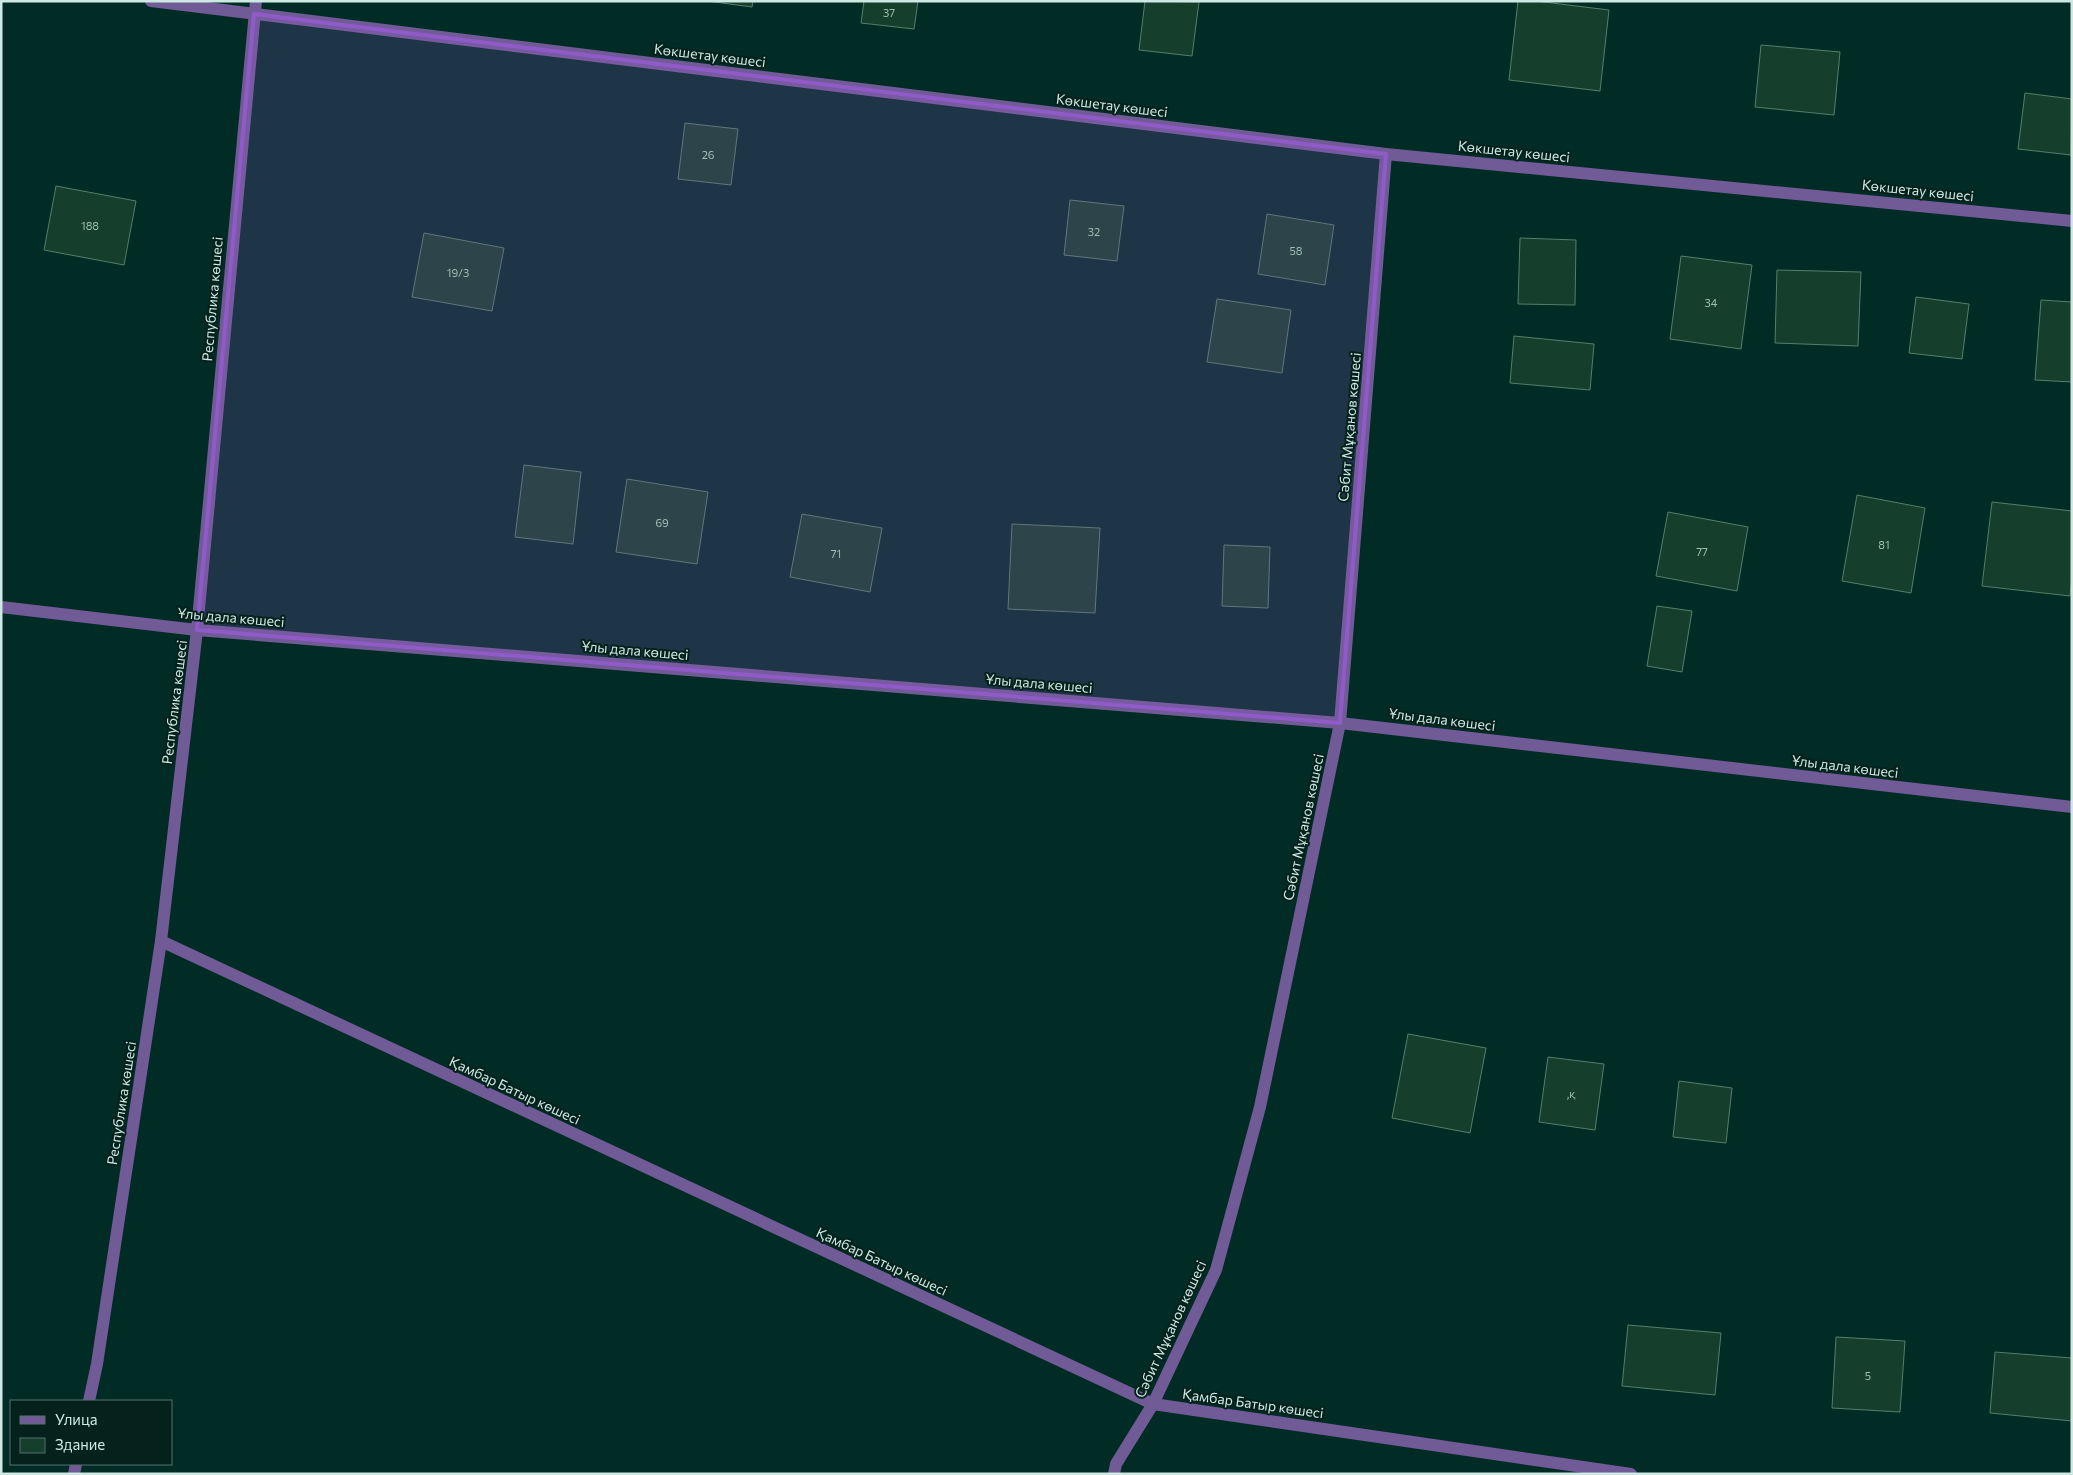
<svg xmlns="http://www.w3.org/2000/svg" width="2073" height="1475" font-family="Commissioner,sans-serif">
  <style>
    .building { fill: #153f2c; stroke: #547f68 }
    .lines { fill: none; stroke-linecap: round; stroke-linejoin: round }
    .service { stroke: #715b96; stroke-width: 12 }
    .minor { stroke: #715b96; stroke-width: 12 }
    .tertiary { stroke: #715b96; stroke-width: 12 }
    .marked { fill: #905bc8; fill-opacity: 0.2; stroke: #905bc8; stroke-width: 4; stroke-linejoin: round }
    .labels { text-anchor: middle; dominant-baseline: central; stroke-width: 4; stroke-linejoin: round; paint-order: stroke }
    .number-label { font-size: 11px; fill: #a0beb5 }
    .street-label { font-size: 14px; fill: #cee9e3; stroke: #04211c }
  </style>
  <rect width="100%" height="100%" fill="#012c26"/>
  <g class="building">
    <polygon points="707,1 753,1 752,7"/>
    <polygon points="864,1 918,1 914,29 861,23"/>
    <polygon points="1145,1 1199,2 1192,56 1139,50"/>
    <polygon points="1518,1 1536,1 1609,10 1600,91 1509,80"/>
    <polygon points="1761,45 1840,52 1834,115 1755,107"/>
    <polygon points="2025,93 2072,99 2071,155 2018,149"/>
    <polygon points="685,123 738,129 731,185 678,179"/>
    <polygon points="56,186 136,201 124,265 44,250"/>
    <polygon points="1070,200 1124,206 1117,261 1064,255"/>
    <polygon points="1267,214 1334,225 1325,285 1258,274"/>
    <polygon points="424,233 504,248 492,311 412,297"/>
    <polygon points="1520,238 1576,240 1575,305 1518,304"/>
    <polygon points="1681,256 1752,265 1741,349 1670,339"/>
    <polygon points="1777,270 1861,272 1858,346 1775,343"/>
    <polygon points="1916,297 1969,304 1962,359 1909,353"/>
    <polygon points="1217,299 1291,310 1282,373 1207,362"/>
    <polygon points="2041,300 2072,302 2072,382 2035,380"/>
    <polygon points="1514,336 1594,344 1590,390 1510,383"/>
    <polygon points="524,465 581,472 573,544 515,537"/>
    <polygon points="627,479 708,492 697,564 616,552"/>
    <polygon points="1857,495 1925,508 1911,593 1842,581"/>
    <polygon points="1992,502 2072,511 2072,577 2070,596 1982,586"/>
    <polygon points="1668,512 1748,527 1737,591 1656,576"/>
    <polygon points="802,514 882,528 870,592 790,577"/>
    <polygon points="1012,524 1100,528 1095,613 1008,609"/>
    <polygon points="1224,545 1270,547 1268,608 1222,606"/>
    <polygon points="1657,606 1692,611 1682,672 1647,666"/>
    <polygon points="1408,1034 1486,1048 1470,1133 1392,1118"/>
    <polygon points="1548,1057 1604,1064 1595,1130 1539,1122"/>
    <polygon points="1679,1081 1732,1088 1726,1143 1673,1137"/>
    <polygon points="1628,1325 1721,1333 1715,1395 1622,1386"/>
    <polygon points="1836,1337 1905,1341 1900,1412 1832,1408"/>
    <polygon points="1995,1352 2072,1358 2072,1421 1990,1413"/>
  </g>
  <g class="lines">
    <polyline class="service" points="161,941 1153,1404 1631,1474"/>
    <g class="minor">
      <polyline points="151,1 1386,154 2072,221"/>
      <polyline points="89,1401 97,1364 161,941 197,630"/>
      <polyline points="74,1474 76,1464"/>
      <polyline points="1114,1474 1116,1464 1153,1404 1216,1270 1260,1107 1340,723 1386,154"/>
    </g>
    <g class="tertiary">
      <polyline points="1,607 197,630 1340,723 2072,807"/>
      <polyline points="197,630 256,1"/>
    </g>
  </g>
  <path class="marked" d="M254,14l1132,140 -46,569 -1143,-93z"/>
  <g class="labels">
    <g class="number-label">
      <text x="889" y="12">37</text>
      <text x="708" y="154">26</text>
      <text x="90" y="225">188</text>
      <text x="1094" y="231">32</text>
      <text x="1296" y="250">58</text>
      <text x="458" y="272">19/3</text>
      <text x="1711" y="302">34</text>
      <text x="662" y="522">69</text>
      <text x="1884" y="544">81</text>
      <text x="1702" y="551">77</text>
      <text x="836" y="553">71</text>
      <text x="1571" y="1093">,қ</text>
      <text x="1868" y="1375">5</text>
    </g>
    <g class="street-label">
      <text transform="translate(710 55) rotate(7)">Көкшетау көшесі</text>
      <text transform="translate(1112 105) rotate(7)">Көкшетау көшесі</text>
      <text transform="translate(1514 151) rotate(6)">Көкшетау көшесі</text>
      <text transform="translate(1918 190) rotate(6)">Көкшетау көшесі</text>
      <text transform="translate(212 299) rotate(-85)">Республика көшесі</text>
      <text transform="translate(1349 427) rotate(-85)">Сәбит Мұқанов көшесі</text>
      <text transform="translate(231 617) rotate(5)">Ұлы дала көшесі</text>
      <text transform="translate(635 650) rotate(5)">Ұлы дала көшесі</text>
      <text transform="translate(1039 683) rotate(5)">Ұлы дала көшесі</text>
      <text transform="translate(174 702) rotate(-83)">Республика көшесі</text>
      <text transform="translate(1442 719) rotate(7)">Ұлы дала көшесі</text>
      <text transform="translate(1845 766) rotate(7)">Ұлы дала көшесі</text>
      <text transform="translate(1303 827) rotate(-78)">Сәбит Мұқанов көшесі</text>
      <text transform="translate(515 1090) rotate(25)">Қамбар Батыр көшесі</text>
      <text transform="translate(121 1103) rotate(-81)">Республика көшесі</text>
      <text transform="translate(882 1261) rotate(25)">Қамбар Батыр көшесі</text>
      <text transform="translate(1170 1329) rotate(-65)">Сәбит Мұқанов көшесі</text>
      <text transform="translate(1253 1403) rotate(8)">Қамбар Батыр көшесі</text>
    </g>
  </g>
  <rect width="2073" height="1475" fill="none" stroke="#cee9e3" stroke-width="5"/>
  <rect x="10" y="1400" width="162" height="65" fill="#04211c" stroke="#55716c"/>
  <rect x="20" y="1416" width="25" height="8" fill="#715b96" stroke="#55716c"/>
  <text x="55" y="1425" font-size="15" fill="#cee9e3">Улица</text>
  <rect x="20" y="1438" width="25" height="15" fill="#153f2c" stroke="#55716c"/>
  <text x="55" y="1450" font-size="15" fill="#cee9e3">Здание</text>
</svg>
